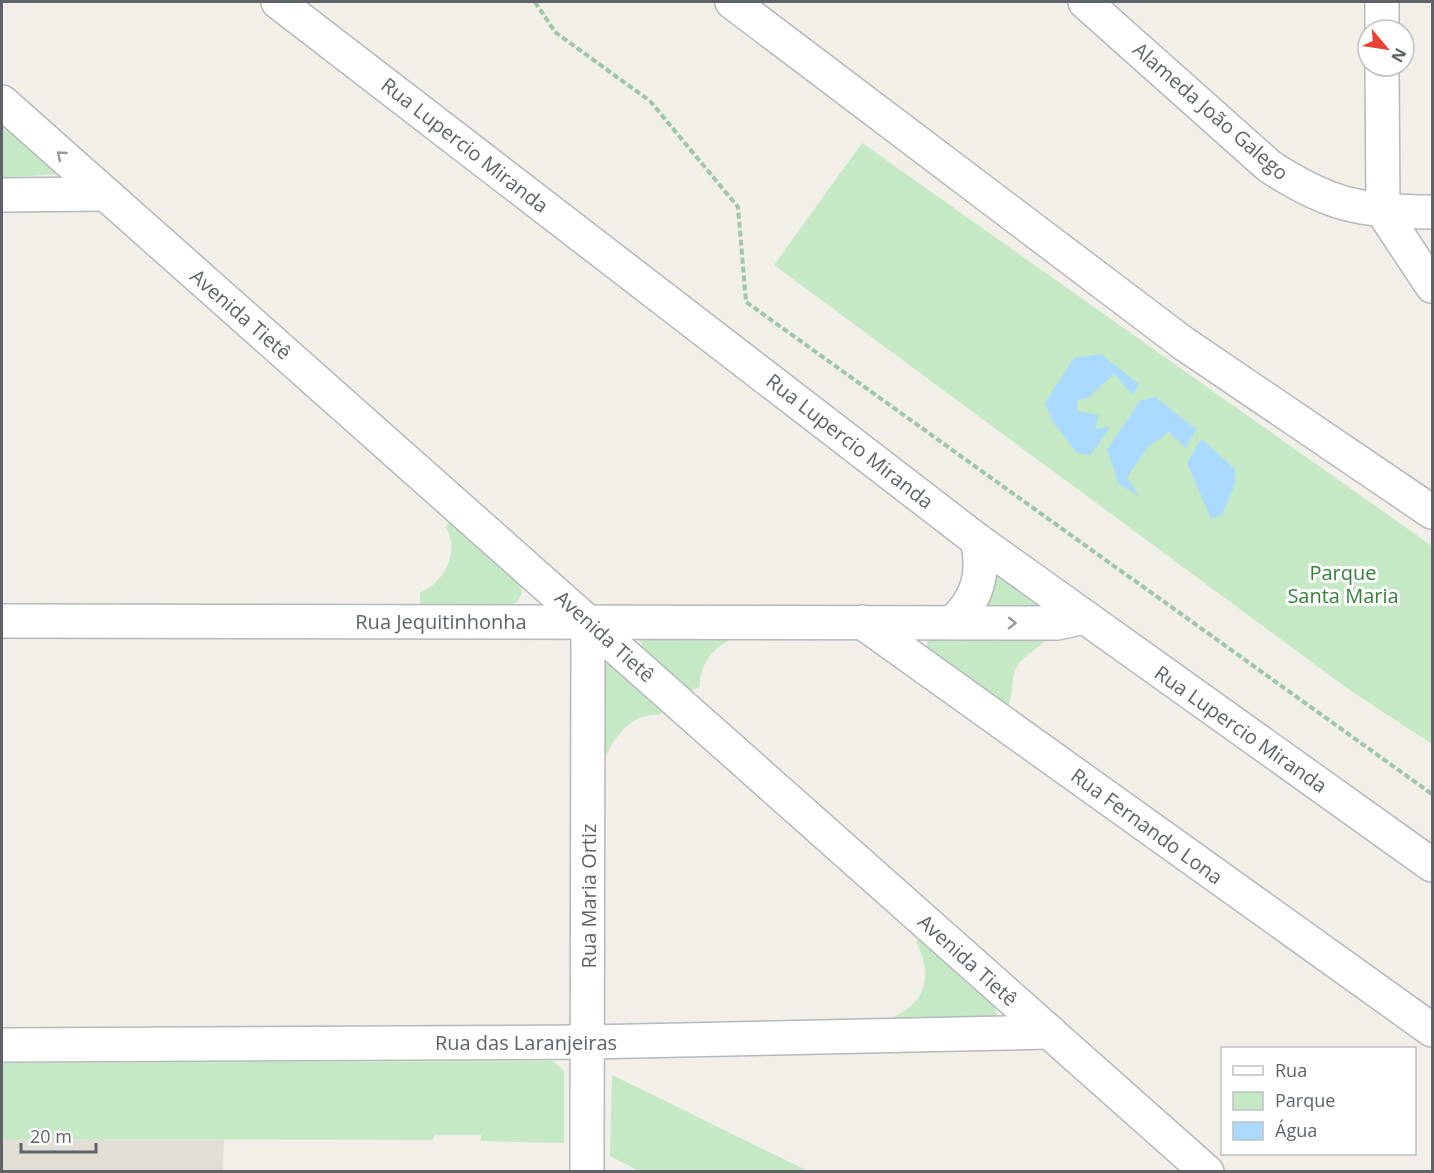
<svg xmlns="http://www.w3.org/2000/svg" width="1434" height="1173" font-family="'Open Sans',sans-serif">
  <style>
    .education { fill: #e1ded6 }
    .green { fill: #c5e8c5 }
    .water { fill: #aadaff }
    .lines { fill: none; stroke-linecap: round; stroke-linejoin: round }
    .minor-casing { stroke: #b5b8bc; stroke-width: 36 }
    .path { stroke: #9cc7a9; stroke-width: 4; stroke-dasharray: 6 3; stroke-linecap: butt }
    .minor { stroke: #fff; stroke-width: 33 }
    .oneway { stroke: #979a9d }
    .labels { text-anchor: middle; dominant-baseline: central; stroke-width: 6; stroke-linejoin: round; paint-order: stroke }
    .street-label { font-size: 20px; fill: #5f6368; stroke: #fff }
    .park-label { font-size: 20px; fill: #348238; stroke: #fff }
  </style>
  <rect width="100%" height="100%" fill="#f1efe8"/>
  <polygon class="education" points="2,1139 224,1140 223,1171 2,1172"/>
  <g class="green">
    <polygon points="2,125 58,174 2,178"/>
    <polygon points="862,143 1432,546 1432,744 1351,691 774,265"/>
    <path d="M450,520l67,60c7,10 6,19 -5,25h-92v-12c25,-12 40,-40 26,-66z"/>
    <polygon points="989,564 1055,606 979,611"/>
    <path d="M729,632l1,8c-19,9 -31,27 -30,47l-11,4 -46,-42 -3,-7 3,-7z"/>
    <path d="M1051,635c-9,11 -30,22 -35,33 -6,14 -2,30 -10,42l-80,-60 3,-12z"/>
    <path d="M607,664h6l52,44 -6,7c-25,-3 -43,19 -53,41l-7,-1 4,-88z"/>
    <path d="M921,937l73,65 3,12 -5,6 -100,5v-7c35,-16 41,-43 24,-76z"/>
    <polygon points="553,1061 564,1071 564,1143 481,1141 481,1135 435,1135 433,1140 2,1139 2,1063"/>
    <polygon points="612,1075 808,1171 639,1171 610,1156"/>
  </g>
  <g class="water">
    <polygon points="1101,354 1139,384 1133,395 1114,374 1089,397 1078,400 1077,411 1099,415 1095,429 1110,427 1091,455 1077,453 1053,422 1045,403 1074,358"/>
    <polygon points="1155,397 1196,429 1186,448 1169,432 1148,447 1127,477 1139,496 1119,484 1107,450 1140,401"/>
    <polygon points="1202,439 1235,469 1235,484 1222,515 1211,519 1187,462"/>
  </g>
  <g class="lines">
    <g class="minor-casing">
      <g id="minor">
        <polyline points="278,2 977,540 1432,865"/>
        <polyline points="732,2 1183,343 1432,512"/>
        <path d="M1085,2l184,164c59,39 93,46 163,46"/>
        <polyline points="1382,2 1382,30"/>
        <polyline points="1382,66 1383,212"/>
        <polyline points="2,102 1207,1172"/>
        <polyline points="2,195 105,194"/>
        <polyline points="1383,212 1432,286"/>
        <polyline points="2,621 1057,623 1085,617"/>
        <polyline points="862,622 1432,1030"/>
        <path d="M953,622c25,-23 32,-49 24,-82"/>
        <polyline points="2,1045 588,1042 1050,1032"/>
        <polyline points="587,1172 588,621"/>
      </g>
    </g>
    <polyline class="path" points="535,2 555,32 650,101 738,207 746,302 1432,794"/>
    <use href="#minor" class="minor"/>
  </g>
  <defs><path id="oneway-chevron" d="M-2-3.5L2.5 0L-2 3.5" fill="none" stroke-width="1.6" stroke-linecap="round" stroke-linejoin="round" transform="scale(1.5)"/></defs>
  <g class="oneway">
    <use href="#oneway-chevron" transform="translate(61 155) rotate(-139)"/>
    <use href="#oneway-chevron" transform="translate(1012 623) rotate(1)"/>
  </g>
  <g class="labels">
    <g class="street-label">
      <text transform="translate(1211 111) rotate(41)">Alameda João Galego</text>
      <text transform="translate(465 145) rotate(38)">Rua Lupercio Miranda</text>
      <text transform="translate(241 314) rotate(41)">Avenida Tietê</text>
      <text transform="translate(850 441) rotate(38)">Rua Lupercio Miranda</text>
      <text x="441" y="621">Rua Jequitinhonha</text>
      <text transform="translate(605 636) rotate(42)">Avenida Tietê</text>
      <text transform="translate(1241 729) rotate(35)">Rua Lupercio Miranda</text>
      <text transform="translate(1147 826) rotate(36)">Rua Fernando Lona</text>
      <text transform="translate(588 896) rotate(-90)">Rua Maria Ortiz</text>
      <text transform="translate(968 960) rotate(42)">Avenida Tietê</text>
      <text x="526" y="1042">Rua das Laranjeiras</text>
    </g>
    <g class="park-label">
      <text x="1343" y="572">Parque<tspan x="1343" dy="23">Santa Maria</tspan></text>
    </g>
  </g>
  <rect width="1434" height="1173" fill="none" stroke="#5f6368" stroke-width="6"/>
  <rect x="1221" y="1047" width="195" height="108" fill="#ffffff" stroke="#bfc1c3" stroke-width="1.5"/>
  <rect x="1233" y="1066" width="30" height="9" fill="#ffffff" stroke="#bfc1c3" stroke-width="1.5"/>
  <text x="1275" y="1077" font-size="18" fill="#5f6368">Rua</text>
  <rect x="1233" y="1092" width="30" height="18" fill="#c5e8c5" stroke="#bfc1c3" stroke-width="1.5"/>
  <text x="1275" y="1107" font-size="18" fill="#5f6368">Parque</text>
  <rect x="1233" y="1122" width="30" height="18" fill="#aadaff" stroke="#bfc1c3" stroke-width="1.5"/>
  <text x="1275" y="1137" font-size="18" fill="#5f6368">Água</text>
  <g transform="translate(1386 48) rotate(119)"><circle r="28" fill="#ffffff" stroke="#bfc1c3" stroke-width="1.5"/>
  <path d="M0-4.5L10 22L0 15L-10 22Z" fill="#ea4335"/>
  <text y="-9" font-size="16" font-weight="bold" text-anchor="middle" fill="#5f6368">N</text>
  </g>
  <path d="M21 1143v9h75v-9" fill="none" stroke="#5f6368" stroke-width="3"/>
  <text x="30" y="1143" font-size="18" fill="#5f6368" stroke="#ffffff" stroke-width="4.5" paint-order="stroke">20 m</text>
</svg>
